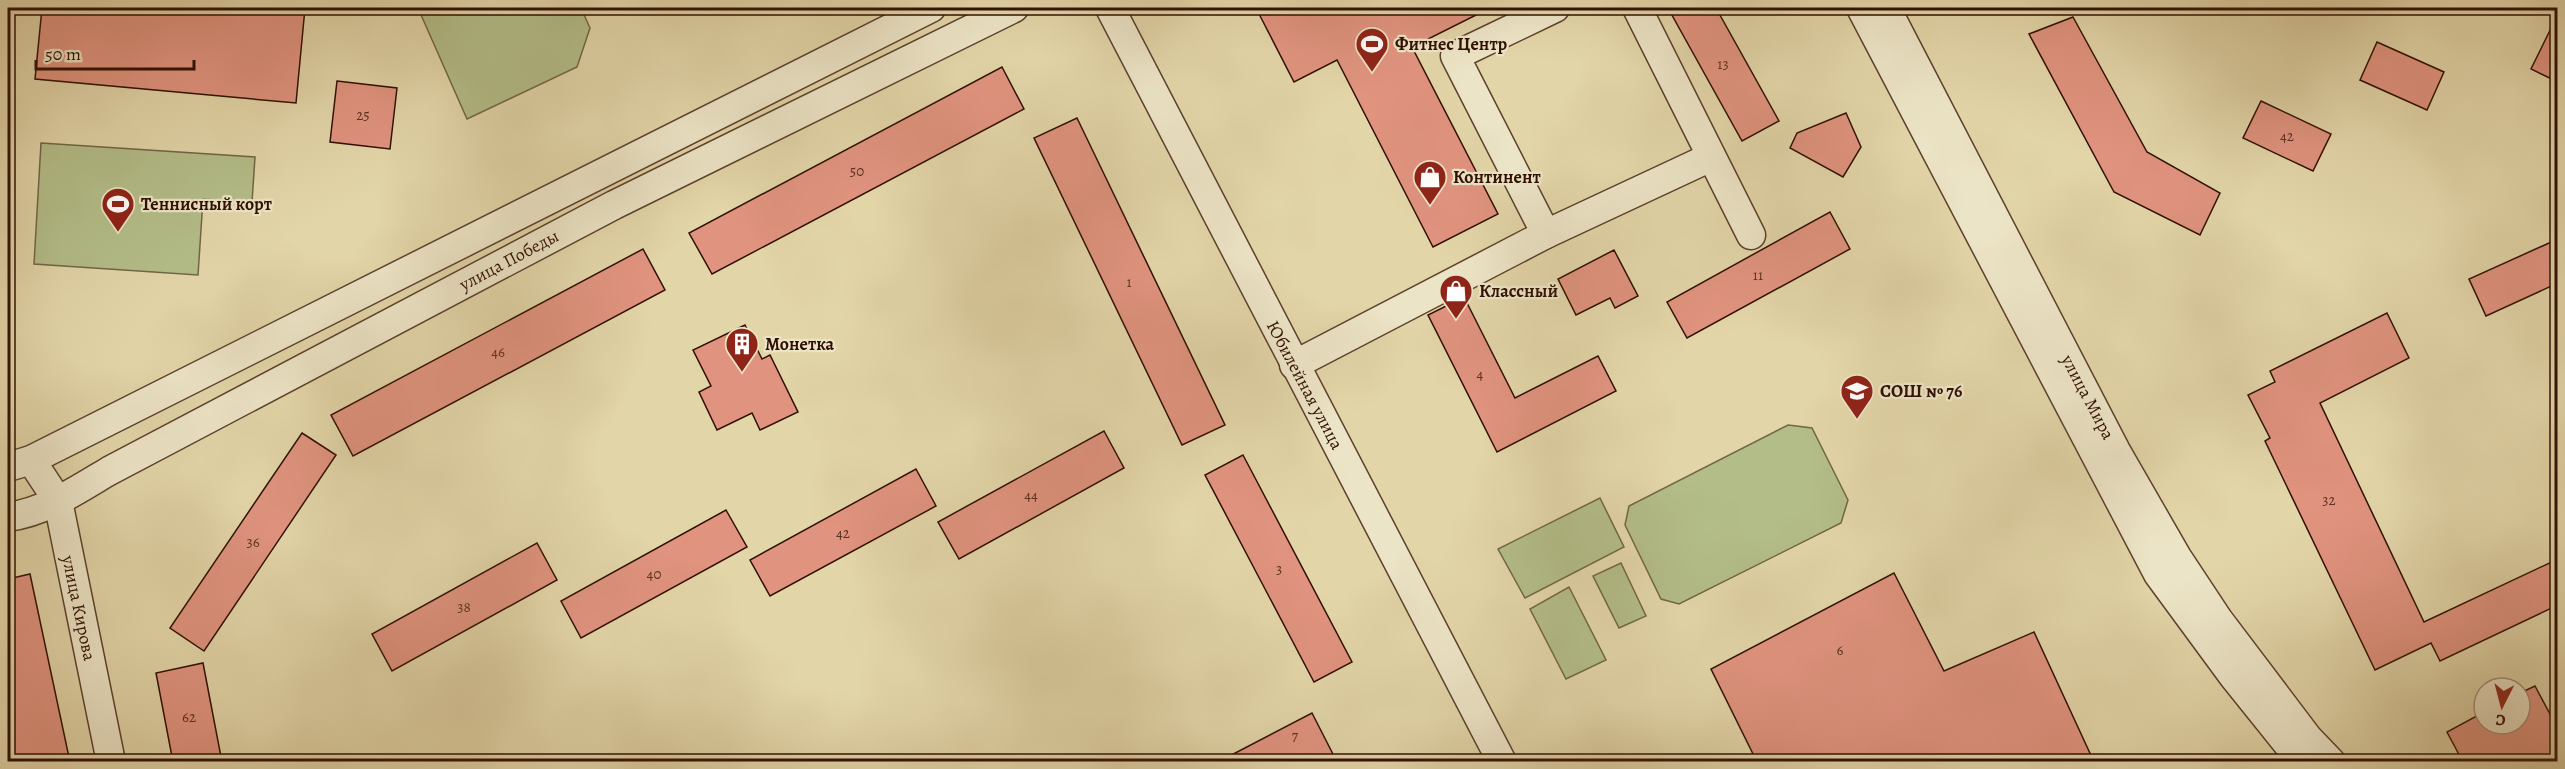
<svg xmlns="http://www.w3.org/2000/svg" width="2565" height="769" font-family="Alegreya,serif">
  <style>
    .green { fill: #b3bd88; stroke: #726645; stroke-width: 1.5 }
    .building { fill: #e0937f; stroke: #301002; stroke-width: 1.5 }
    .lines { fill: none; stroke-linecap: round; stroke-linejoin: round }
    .minor-casing { stroke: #5c412c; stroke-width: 31 }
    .minor { stroke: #ece4c6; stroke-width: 28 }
    .labels { text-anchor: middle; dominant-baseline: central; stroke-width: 4.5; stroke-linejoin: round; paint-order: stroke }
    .number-label { font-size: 15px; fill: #5c3121 }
    .poi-label { font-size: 18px; font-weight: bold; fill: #301002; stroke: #ece4c6; text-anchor: start }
    .street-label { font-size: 18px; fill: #301002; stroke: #ece4c6 }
  </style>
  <rect width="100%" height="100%" fill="#e2d5a8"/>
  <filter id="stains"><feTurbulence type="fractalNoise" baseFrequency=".00333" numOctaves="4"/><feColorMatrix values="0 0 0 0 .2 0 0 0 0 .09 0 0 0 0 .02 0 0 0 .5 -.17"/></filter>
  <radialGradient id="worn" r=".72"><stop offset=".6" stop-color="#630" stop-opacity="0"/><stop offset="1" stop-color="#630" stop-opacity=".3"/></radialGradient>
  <g class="green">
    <polygon points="418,8 581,8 590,28 577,67 467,119"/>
    <polygon points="41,143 255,157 252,202 203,199 198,275 34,264"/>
    <polygon points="1788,425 1812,428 1848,500 1841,523 1679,604 1661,599 1625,525 1629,506"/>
    <polygon points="1600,498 1624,547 1525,598 1498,549"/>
    <polygon points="1621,563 1646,616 1619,628 1593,576"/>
    <polygon points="1569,587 1606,660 1566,679 1530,609"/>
  </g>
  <g class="building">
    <polygon points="42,8 305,8 296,103 35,79"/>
    <polygon points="1256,8 1490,8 1412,47 1498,214 1433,247 1337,60 1294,82"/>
    <polygon points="1668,8 1716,8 1779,121 1742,141"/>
    <polygon points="2558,14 2558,82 2531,69"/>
    <polygon points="2073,17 2147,152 2220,193 2200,235 2114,192 2029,34"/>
    <polygon points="2377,42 2444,72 2427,110 2360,80"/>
    <polygon points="1002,67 1024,109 712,274 689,233"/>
    <polygon points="337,81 397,88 390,149 330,142"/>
    <polygon points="2261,101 2331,134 2313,171 2243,138"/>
    <polygon points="1846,113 1861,147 1843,177 1790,148 1797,133"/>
    <polygon points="1077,118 1225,425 1182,445 1034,138"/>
    <polygon points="1830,212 1850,249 1687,338 1667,302"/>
    <polygon points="2558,239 2558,283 2486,316 2469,279"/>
    <polygon points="643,249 665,290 353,456 331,415"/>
    <polygon points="1614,250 1638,296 1615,308 1610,298 1576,315 1558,279"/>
    <polygon points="1464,297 1515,398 1598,356 1616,391 1497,452 1428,315"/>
    <polygon points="2387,313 2409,358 2320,403 2424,622 2558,559 2558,605 2440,661 2431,643 2375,670 2265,441 2270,438 2248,395 2275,382 2270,371"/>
    <polygon points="745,325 762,359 770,355 798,412 760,430 752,413 717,430 699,392 711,386 693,350"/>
    <polygon points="1104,431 1124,468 959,559 938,522"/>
    <polygon points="302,433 336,455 204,651 170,628"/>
    <polygon points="1243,455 1352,662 1314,682 1205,475"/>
    <polygon points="916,469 936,506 770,596 750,560"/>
    <polygon points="726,510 747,547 581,638 561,601"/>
    <polygon points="537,543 557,580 392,671 372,634"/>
    <polygon points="1894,573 1944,671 2034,632 2094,762 1757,762 1711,669"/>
    <polygon points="30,574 70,762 14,762 8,730 8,579"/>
    <polygon points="203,663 222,762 173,762 156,673"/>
    <polygon points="2535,686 2558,729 2558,762 2463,762 2447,732 2484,712 2484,724 2520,724 2520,693"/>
    <polygon points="1312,713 1337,762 1218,762"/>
  </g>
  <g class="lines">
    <g class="minor-casing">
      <g id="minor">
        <polyline points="1110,8 1502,762"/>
        <polyline points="1637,8 1751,235"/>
        <polyline points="1861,8 2158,574 2233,676 2302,762"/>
        <polyline points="1886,8 2116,451 2177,557 2218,619 2277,697 2308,738 2331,762"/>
        <polyline points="1546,234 1455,56 1555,8"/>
        <polyline points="1294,365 1546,234 1711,157"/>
        <polyline points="31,460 58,501 111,762"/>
        <polyline points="8,467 31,460 931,8"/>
        <path d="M8,517c37,-5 69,-27 101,-46l505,-266 400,-197"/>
      </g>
    </g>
    <use href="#minor" class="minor"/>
  </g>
  <defs>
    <g id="stadium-pin" transform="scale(1.725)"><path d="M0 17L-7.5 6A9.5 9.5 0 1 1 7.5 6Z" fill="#8f2418" stroke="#ece4c6"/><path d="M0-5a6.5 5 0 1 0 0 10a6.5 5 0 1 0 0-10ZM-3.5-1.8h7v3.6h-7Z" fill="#fff"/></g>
    <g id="shop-pin" transform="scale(1.725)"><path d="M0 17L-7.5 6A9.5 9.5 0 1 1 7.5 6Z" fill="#8f2418" stroke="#ece4c6"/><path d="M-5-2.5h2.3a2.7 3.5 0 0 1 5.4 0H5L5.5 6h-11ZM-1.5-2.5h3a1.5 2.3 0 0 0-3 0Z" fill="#fff"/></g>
    <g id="building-pin" transform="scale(1.725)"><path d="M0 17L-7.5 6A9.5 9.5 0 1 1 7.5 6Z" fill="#8f2418" stroke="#ece4c6"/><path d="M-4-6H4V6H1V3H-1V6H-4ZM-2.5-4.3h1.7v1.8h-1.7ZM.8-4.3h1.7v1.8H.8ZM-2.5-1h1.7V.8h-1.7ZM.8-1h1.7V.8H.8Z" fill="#fff"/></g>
    <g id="school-pin" transform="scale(1.725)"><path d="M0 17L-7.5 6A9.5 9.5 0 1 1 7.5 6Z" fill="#8f2418" stroke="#ece4c6"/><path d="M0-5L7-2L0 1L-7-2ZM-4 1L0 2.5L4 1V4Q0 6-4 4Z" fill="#fff"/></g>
  </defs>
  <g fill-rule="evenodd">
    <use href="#stadium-pin" x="1372" y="44"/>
    <use href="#shop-pin" x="1430" y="177"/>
    <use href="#stadium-pin" x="118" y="204"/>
    <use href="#shop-pin" x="1456" y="291"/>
    <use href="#building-pin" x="742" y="344"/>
    <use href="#school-pin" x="1857" y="391"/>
  </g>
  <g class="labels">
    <g class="number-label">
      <text x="1723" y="64">13</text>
      <text x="363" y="115">25</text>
      <text x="2287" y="136">42</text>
      <text x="857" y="171">50</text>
      <text x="1758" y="275">11</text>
      <text x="1129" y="282">1</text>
      <text x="498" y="352">46</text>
      <text x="1480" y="374">4</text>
      <text x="1031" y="495">44</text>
      <text x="2329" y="500">32</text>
      <text x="843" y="533">42</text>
      <text x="253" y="542">36</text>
      <text x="1279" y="569">3</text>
      <text x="654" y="574">40</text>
      <text x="464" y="607">38</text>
      <text x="1840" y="650">6</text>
      <text x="189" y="717">62</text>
      <text x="1295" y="736">7</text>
    </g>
    <g class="poi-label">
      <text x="1395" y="44">Фитнес Центр</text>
      <text x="1453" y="177">Континент</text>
      <text x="141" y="204">Теннисный корт</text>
      <text x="1479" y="291">Классный</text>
      <text x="765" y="344">Монетка</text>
      <text x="1880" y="391">СОШ № 76</text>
    </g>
    <g class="street-label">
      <text transform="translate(509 260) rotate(-28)">улица Победы</text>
      <text transform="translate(1305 385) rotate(62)">Юбилейная улица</text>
      <text transform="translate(2088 397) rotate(62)">улица Мира</text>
      <text transform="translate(79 608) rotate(78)">улица Кирова</text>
    </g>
  </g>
  <rect width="2565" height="769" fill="none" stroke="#e2d5a8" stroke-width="30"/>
  <rect x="9" y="9" width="2547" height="751" fill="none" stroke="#301002" stroke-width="3"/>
  <rect x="15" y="15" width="2535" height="739" fill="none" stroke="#301002" stroke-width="1.5"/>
  <g transform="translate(2502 706) rotate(186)"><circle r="28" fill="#ece4c6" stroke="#a18f78" stroke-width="1.5"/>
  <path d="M0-4.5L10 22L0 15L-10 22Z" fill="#8f2418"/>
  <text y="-9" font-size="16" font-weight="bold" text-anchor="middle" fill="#301002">С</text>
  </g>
  <path d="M36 60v9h158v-9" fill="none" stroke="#301002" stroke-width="3"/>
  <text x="45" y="60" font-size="18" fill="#301002" stroke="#ece4c6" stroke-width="4.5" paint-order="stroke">50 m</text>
  <rect width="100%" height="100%" filter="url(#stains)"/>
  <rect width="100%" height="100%" fill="url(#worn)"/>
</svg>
